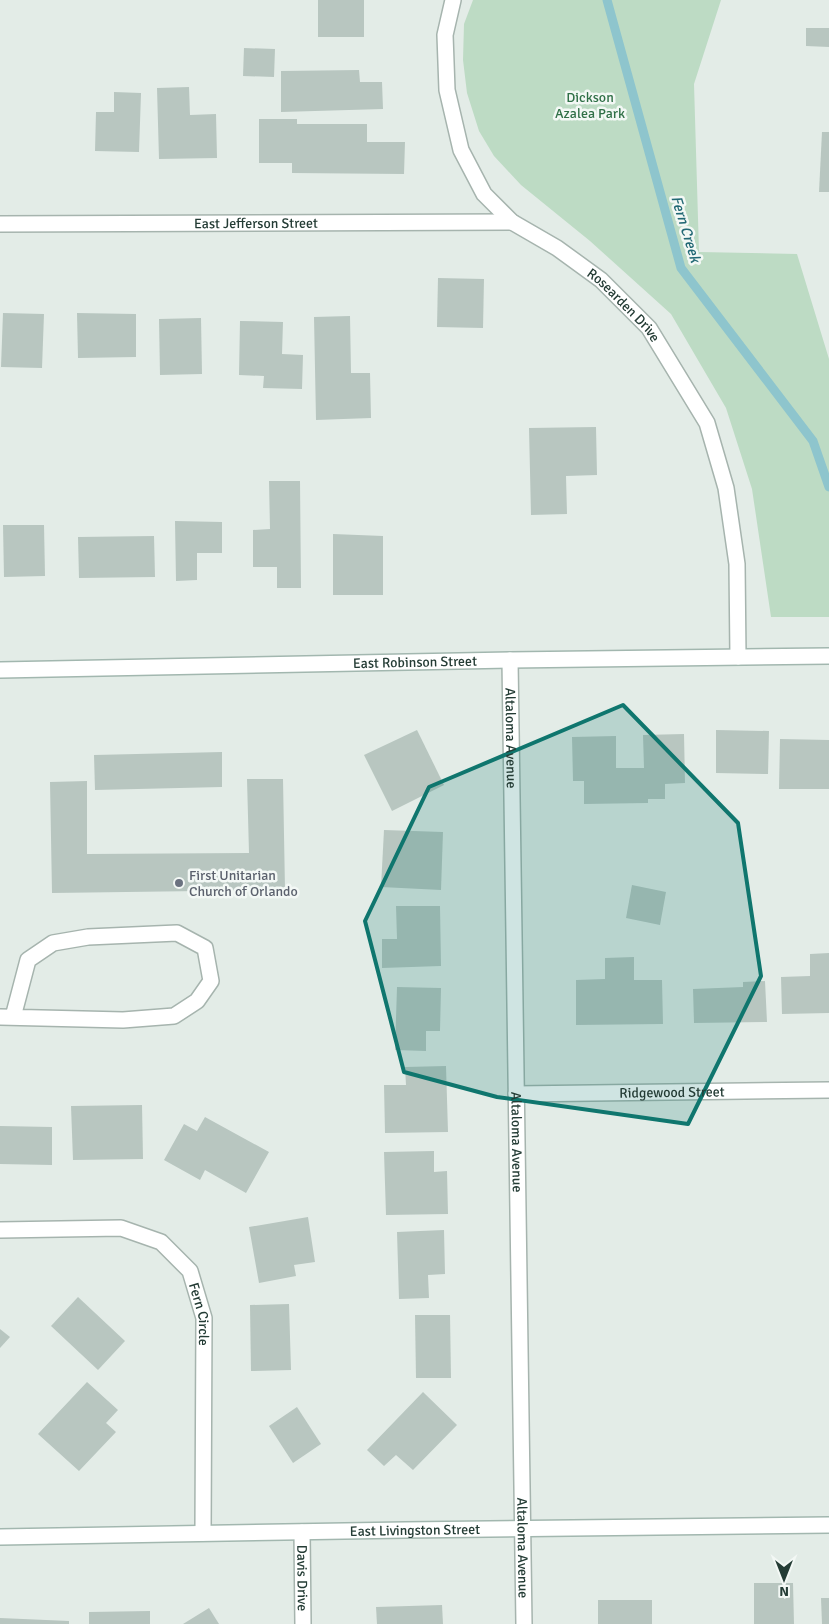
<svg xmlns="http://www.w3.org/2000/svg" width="829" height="1624" font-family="Signika,sans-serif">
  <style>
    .green { fill: #bddbc4 }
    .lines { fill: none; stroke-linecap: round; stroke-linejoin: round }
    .stream { stroke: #8ec5cd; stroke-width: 9 }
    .building { fill: #b8c6c0 }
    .lane-casing { stroke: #a6b4ae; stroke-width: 18 }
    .street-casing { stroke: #a6b4ae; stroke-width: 18 }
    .secondary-casing { stroke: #a2b7af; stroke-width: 18 }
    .lane { stroke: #fff; stroke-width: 15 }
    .street { stroke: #fff; stroke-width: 15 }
    .secondary { stroke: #fff; stroke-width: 15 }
    .marked { fill: #0f766e; fill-opacity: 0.2; stroke: #0f766e; stroke-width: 4; stroke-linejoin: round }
    .worship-dot { fill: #6b7280; stroke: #f3f8f5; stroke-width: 2 }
    .labels { text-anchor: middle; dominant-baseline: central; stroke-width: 5; stroke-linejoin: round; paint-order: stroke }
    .park-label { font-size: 14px; fill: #307047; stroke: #f3f8f5 }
    .street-label { font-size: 14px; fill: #243c35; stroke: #f3f8f5 }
    .worship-label { font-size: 14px; fill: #5b616d; stroke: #f3f8f5; text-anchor: start }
    .water-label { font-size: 15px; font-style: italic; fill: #216874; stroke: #f3f8f5 }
  </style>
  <rect width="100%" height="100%" fill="#e3ece7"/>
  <polygon class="green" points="473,0 721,0 694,84 699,252 797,254 829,359 829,617 771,617 752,489 726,408 671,314 590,241 521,185 494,156 479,131 467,93 463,60 464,24"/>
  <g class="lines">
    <polyline class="stream" points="607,0 681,268 813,441 829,487"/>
  </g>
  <g class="building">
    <rect x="318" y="0" width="46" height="37"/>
    <polygon points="806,28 829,28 829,47 806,46"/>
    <polygon points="244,48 275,49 274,77 243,76"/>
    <polygon points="359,70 360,82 382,82 383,109 281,112 281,71"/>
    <polygon points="189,87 190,115 216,114 217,158 159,159 157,88"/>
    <polygon points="114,92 141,93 139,152 95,151 96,112 114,112"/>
    <polygon points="259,119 297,119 297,124 367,124 367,142 405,142 404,174 292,173 292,163 259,163"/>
    <polygon points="822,132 829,132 829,192 819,192"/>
    <polygon points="438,278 484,279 483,328 437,327"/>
    <polygon points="3,313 44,314 42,368 1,367"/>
    <polygon points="77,313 136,314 136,357 78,358"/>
    <polygon points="350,316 351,373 370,373 371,418 316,420 314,317"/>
    <polygon points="201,318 202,374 160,375 159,319"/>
    <polygon points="240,321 283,322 282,354 303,355 302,389 263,388 264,376 239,375"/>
    <polygon points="596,427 597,475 566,476 567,514 531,515 529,428"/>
    <polygon points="269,481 300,481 301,588 277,588 277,567 253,567 253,530 270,529"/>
    <polygon points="175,521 222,522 222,553 197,553 197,580 176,581"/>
    <polygon points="3,525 44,525 45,576 4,577"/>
    <polygon points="333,534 383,536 383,595 333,595"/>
    <polygon points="154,536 155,577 79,578 78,537"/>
    <polygon points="417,730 444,785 392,811 364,755"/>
    <polygon points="716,730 769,731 768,774 716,773"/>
    <polygon points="684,734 685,783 665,784 665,799 648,799 648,803 584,804 584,781 573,781 572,737 616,736 616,768 644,768 643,735"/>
    <polygon points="780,739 829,740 829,789 779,789"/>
    <polygon points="222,752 222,787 95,790 94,755"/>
    <polygon points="247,779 283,779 285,890 52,893 50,782 87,781 87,854 249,853"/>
    <polygon points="384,830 443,832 441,890 381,887"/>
    <polygon points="632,885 666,892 660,925 626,918"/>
    <polygon points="396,906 440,906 441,966 382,968 382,939 397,939"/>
    <polygon points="829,953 829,1013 782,1014 781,977 810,976 810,954"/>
    <polygon points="634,957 634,980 662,980 663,1024 576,1025 576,980 605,979 605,958"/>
    <polygon points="765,981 767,1022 694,1023 693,989 743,987 743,982"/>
    <polygon points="397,987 441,988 440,1031 426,1031 426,1051 395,1050"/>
    <polygon points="446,1066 448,1132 385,1133 384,1085 406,1085 405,1067"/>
    <polygon points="142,1105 143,1159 73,1160 71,1106"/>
    <polygon points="205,1117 269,1152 246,1193 205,1170 200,1180 164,1160 184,1124 197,1131"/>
    <polygon points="0,1126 52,1127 52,1165 0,1164"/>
    <polygon points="434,1151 434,1172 447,1171 448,1214 386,1215 384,1152"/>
    <polygon points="308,1217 315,1262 294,1265 296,1276 259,1283 249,1227"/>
    <polygon points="444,1230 445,1274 428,1275 429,1298 399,1299 397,1232"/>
    <polygon points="78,1297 125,1341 98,1370 51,1326"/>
    <polygon points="289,1304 291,1370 251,1371 250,1305"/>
    <polygon points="415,1315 450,1315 451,1378 416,1378"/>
    <polygon points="0,1329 10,1337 0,1348"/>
    <polygon points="87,1382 118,1410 106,1423 116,1432 79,1471 38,1434"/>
    <polygon points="423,1392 457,1425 413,1470 396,1455 384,1466 367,1450"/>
    <polygon points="297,1407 321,1444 293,1463 269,1426"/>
    <polygon points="754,1583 793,1583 794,1624 754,1624"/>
    <polygon points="821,1598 829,1598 829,1624 822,1624"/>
    <rect x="598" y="1600" width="54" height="24"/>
    <polygon points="442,1605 443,1624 377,1624 376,1607"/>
    <polygon points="209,1608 219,1624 183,1624"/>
    <polygon points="150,1611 150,1624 89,1624 89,1612"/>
    <polygon points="0,1618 69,1621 69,1624 0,1624"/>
  </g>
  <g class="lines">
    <g class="lane-casing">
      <polyline id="lane" points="0,1017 123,1020 174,1016 197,1001 211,981 205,948 177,933 88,937 53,943 28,960 13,1017"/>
    </g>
    <g class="street-casing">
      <g id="street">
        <path id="s1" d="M453,0l-8,35 2,55 14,60 23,44 28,28 45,26 44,32 48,48 58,95 19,65 11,76 1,93"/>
        <path id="s2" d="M0,224l512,-2"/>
        <path id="s3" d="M510,660l14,964"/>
        <path id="s4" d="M516,1094l313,-4"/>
        <path id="s5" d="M0,1230l121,-2 40,14 29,29 14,47 -1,215"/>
        <path id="s6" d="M302,1532l1,92"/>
      </g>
    </g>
    <g class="secondary-casing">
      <g id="secondary">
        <path id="s7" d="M0,670l510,-10 319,-4"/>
        <path id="s8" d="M0,1537c276,-5 553,-10 829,-12"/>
      </g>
    </g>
    <use href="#lane" class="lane"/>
    <use href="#street" class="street"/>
    <use href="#secondary" class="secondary"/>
  </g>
  <path class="marked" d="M623,705l115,118 23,153 -73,148 -191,-27 -93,-25 -39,-151 64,-134z"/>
  <circle class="worship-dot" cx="179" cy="883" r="5"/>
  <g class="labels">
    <g class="park-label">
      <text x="590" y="97">Dickson<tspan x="590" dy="16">Azalea Park</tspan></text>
    </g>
    <g class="street-label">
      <text stroke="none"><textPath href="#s2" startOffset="256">East Jefferson Street</textPath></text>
      <text stroke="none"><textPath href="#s1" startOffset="382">Rosearden Drive</textPath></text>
      <text stroke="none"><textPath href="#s7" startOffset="415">East Robinson Street</textPath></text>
      <text stroke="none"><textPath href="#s3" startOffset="78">Altaloma Avenue</textPath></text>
      <text stroke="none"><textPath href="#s4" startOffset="156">Ridgewood Street</textPath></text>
      <text stroke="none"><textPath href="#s3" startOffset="482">Altaloma Avenue</textPath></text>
      <text stroke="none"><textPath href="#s5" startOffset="249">Fern Circle</textPath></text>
      <text stroke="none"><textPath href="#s8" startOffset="415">East Livingston Street</textPath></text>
      <text stroke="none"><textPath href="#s3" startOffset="888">Altaloma Avenue</textPath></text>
      <text stroke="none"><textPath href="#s6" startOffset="46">Davis Drive</textPath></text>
    </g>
    <g class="worship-label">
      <text x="189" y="875">First Unitarian<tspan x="189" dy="16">Church of Orlando</tspan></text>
    </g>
    <g class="water-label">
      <text transform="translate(686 229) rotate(73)">Fern Creek</text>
    </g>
  </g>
  <g transform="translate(784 1579) rotate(180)" stroke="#f3f8f5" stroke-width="4" paint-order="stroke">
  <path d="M0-4L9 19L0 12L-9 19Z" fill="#243c35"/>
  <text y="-8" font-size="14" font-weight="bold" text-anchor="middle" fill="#243c35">N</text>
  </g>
</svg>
